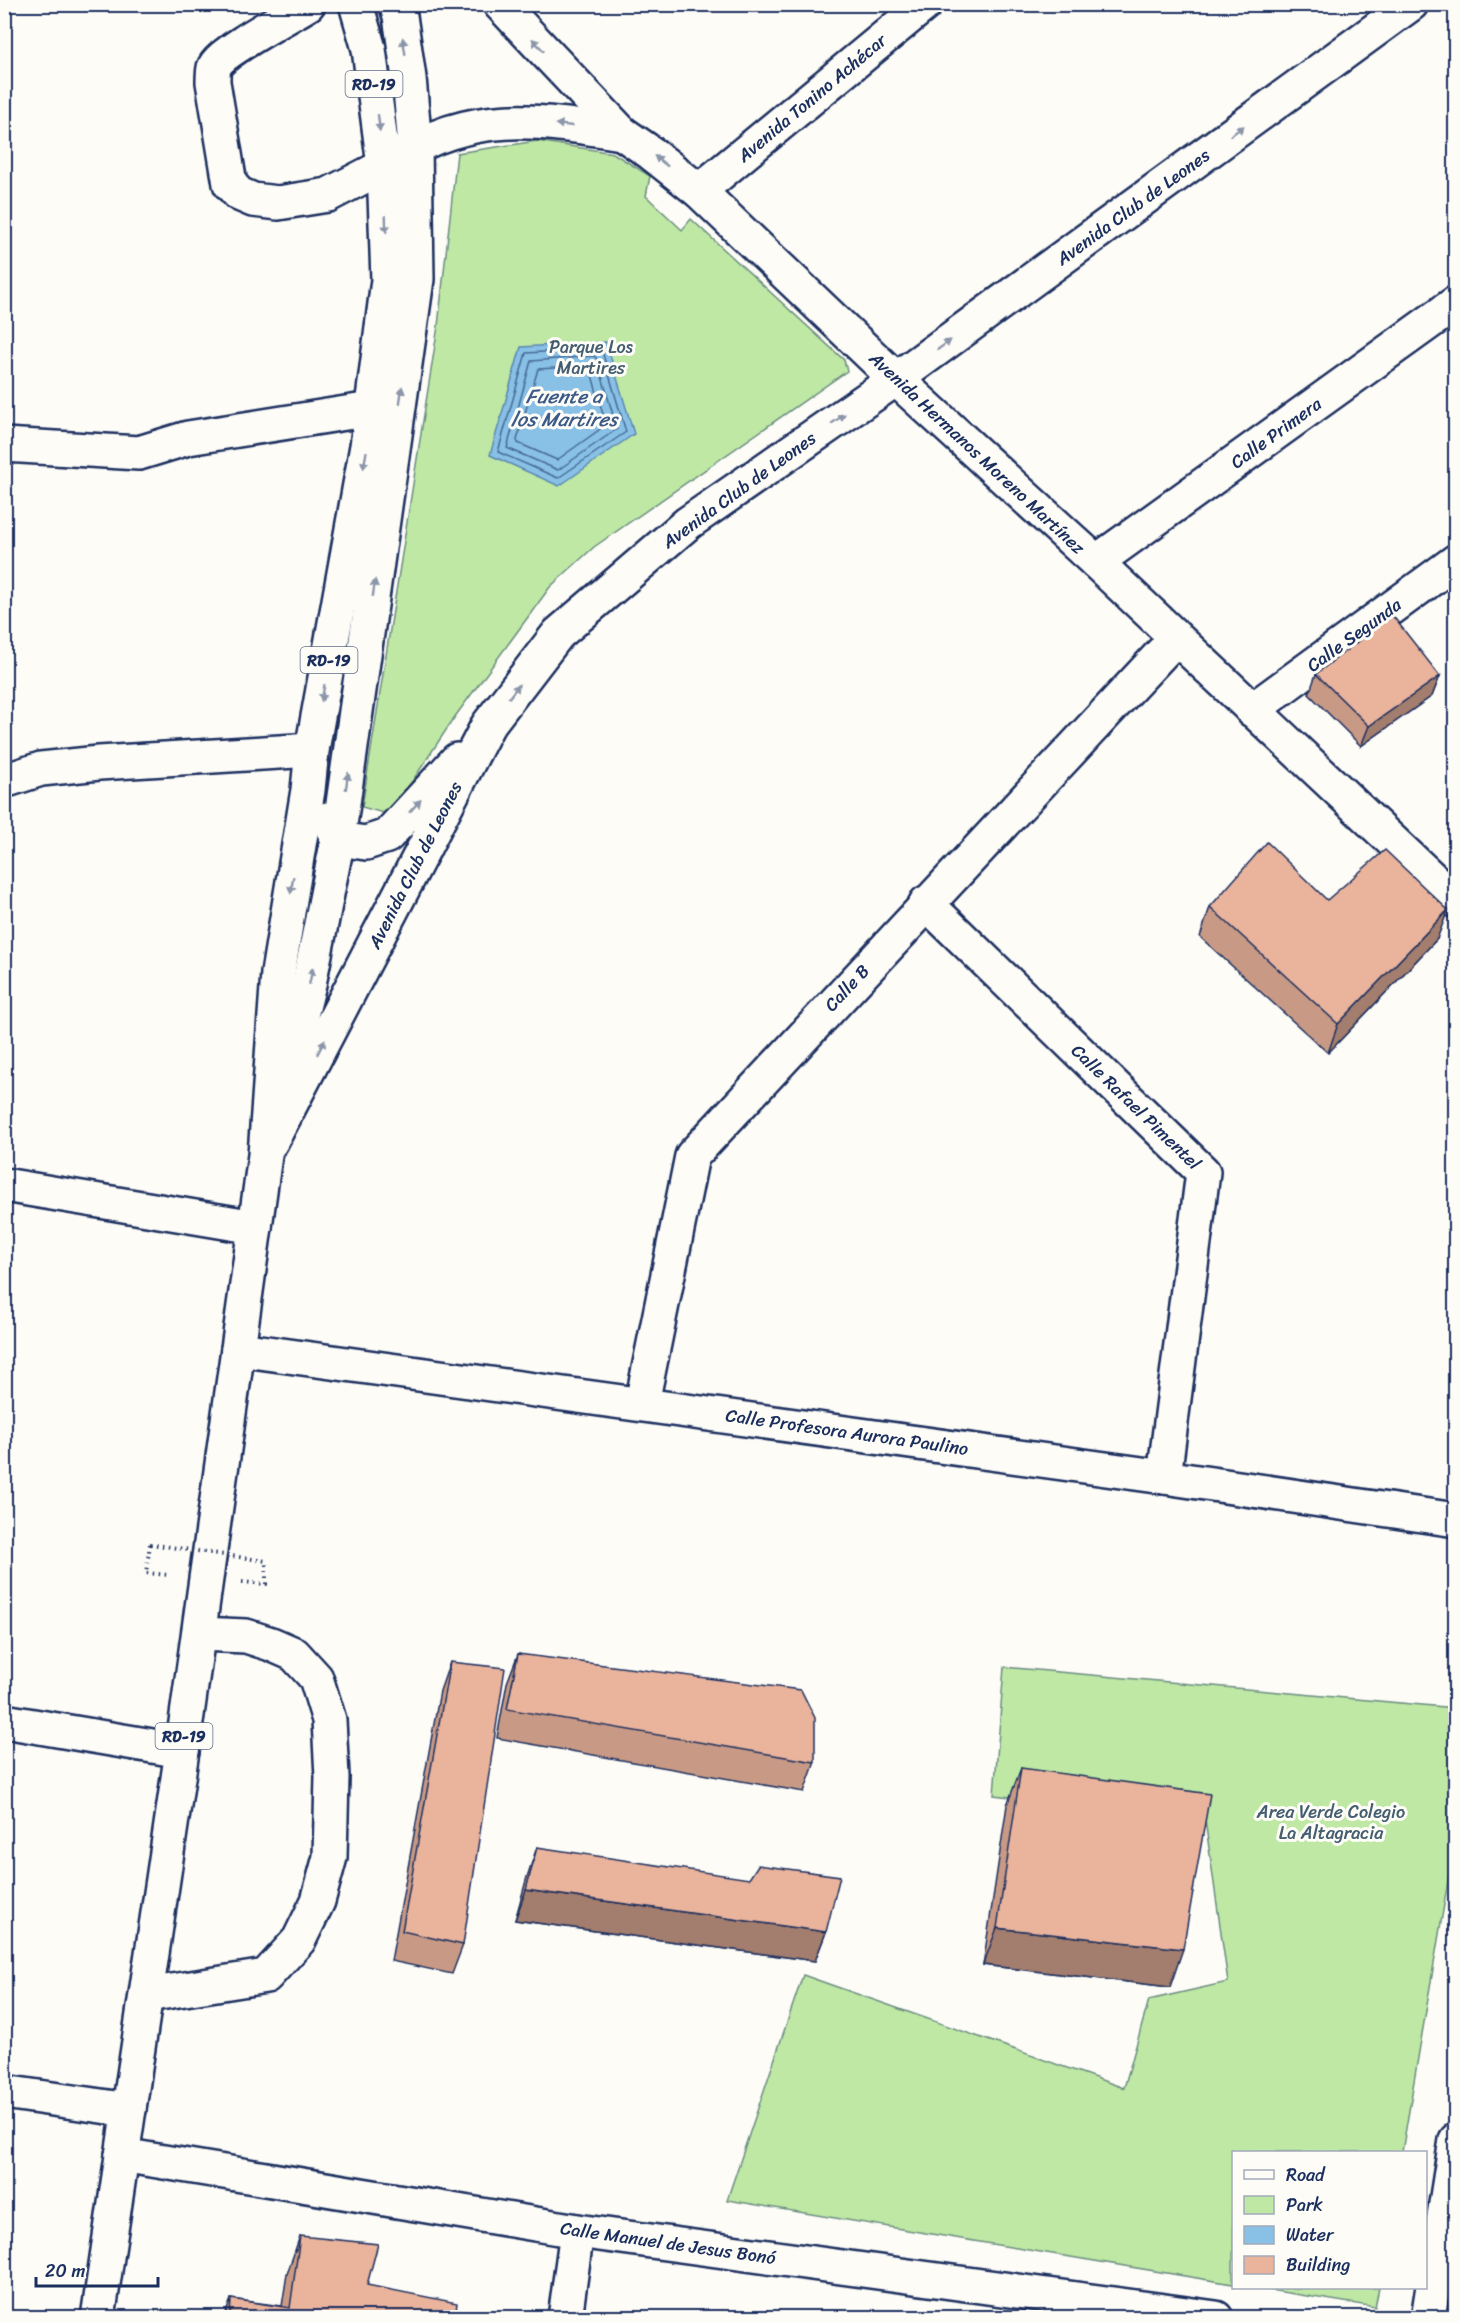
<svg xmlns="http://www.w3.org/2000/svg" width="1460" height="2322" font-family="Sriracha,sans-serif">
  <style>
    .green { fill: #bee8a4; stroke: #6c8c81; stroke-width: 1.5 }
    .water { fill: #88c0e6; stroke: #5c86b0; stroke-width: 1.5 }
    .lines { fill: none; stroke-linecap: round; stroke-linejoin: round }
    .shore { stroke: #476994; stroke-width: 1.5 }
    .minor-casing { stroke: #1b2f5e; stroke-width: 38 }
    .major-casing { stroke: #1b2f5e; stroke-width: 38 }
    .path { stroke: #1b2f5e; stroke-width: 4; stroke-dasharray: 1.5 4.5; stroke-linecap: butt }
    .minor { stroke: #fdfcf7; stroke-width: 33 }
    .major { stroke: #fdfcf7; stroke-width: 33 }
    .path-bridge { stroke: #1b2f5e; stroke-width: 4; stroke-dasharray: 1.5 4.5; stroke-linecap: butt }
    .wall { fill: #c89a86; stroke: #1b2f5e; stroke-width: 1.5 }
    .shaded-wall { fill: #a37d6d; stroke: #1b2f5e; stroke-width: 1.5 }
    .building { fill: #e9b39c; stroke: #1b2f5e; stroke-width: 1.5 }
    .oneway { fill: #8c96aa }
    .labels { text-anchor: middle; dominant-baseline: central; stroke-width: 6; stroke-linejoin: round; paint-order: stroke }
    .shield { fill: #fdfcf7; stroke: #5f6c8c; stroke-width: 1.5 }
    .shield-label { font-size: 16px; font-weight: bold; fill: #1b2f5e }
    .street-label { font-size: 18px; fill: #1b2f5e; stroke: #fdfcf7 }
    .park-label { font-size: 18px; fill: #445d70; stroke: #fdfcf7 }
    .water-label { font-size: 20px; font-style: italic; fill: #3c5a87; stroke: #fdfcf7 }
  </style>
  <rect width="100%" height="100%" fill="#fdfcf7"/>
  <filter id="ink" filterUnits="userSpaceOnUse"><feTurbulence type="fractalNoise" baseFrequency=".0167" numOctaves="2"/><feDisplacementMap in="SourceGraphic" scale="12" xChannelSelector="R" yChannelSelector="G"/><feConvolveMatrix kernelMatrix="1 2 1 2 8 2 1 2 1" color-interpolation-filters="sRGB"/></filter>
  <g filter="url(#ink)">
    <g class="green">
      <polygon points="537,141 613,153 650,176 646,196 682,230 691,219 844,360 847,371 594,547 550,587 454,718 390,815 362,807 438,326 457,153"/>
      <polygon points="1004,1667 1455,1708 1455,1840 1402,2152 1234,2152 1233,2284 727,2200 803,1975 1124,2088 1149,2000 1228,1982 1205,1820 994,1795"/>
      <polygon points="1257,2288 1379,2288 1375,2307"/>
    </g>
    <polygon class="water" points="606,342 634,434 559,486 490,455 521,347"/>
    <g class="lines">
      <g class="shore">
        <polygon points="599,349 602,351 626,432 558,478 498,452 526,353"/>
        <polygon points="594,356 597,359 617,429 558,470 507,448 531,361"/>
        <polygon points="587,366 590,368 606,425 557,460 518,443 517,440 538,369"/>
      </g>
      <g class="minor-casing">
        <g id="minor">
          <path d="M308,4c-17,11 -89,48 -94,64 -1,4 -1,10 -1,14l17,102 9,10 14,6 25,3 50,-8 56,-29"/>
          <polyline points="896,379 1096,562 1456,901"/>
          <polyline points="4,445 139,453 188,438 371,409"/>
          <polyline points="1096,562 1456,303"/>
          <polyline points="1252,710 1456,561"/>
          <polyline points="4,781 41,769 99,763 312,750"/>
          <polyline points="926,903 1203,1172 1164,1477"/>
          <polyline points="4,1185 255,1227"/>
          <polyline points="238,1349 1164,1477 1456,1520"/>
          <polyline points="642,1403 692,1156 1176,638"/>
          <polyline points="4,1721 182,1751"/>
          <polyline points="147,1995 266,1976 299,1940 318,1901 330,1857 332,1777 329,1720 316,1678 294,1654 271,1644 246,1636 199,1634"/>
          <polyline points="4,2092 129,2110"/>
          <polyline points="122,2155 577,2231 1216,2318"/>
          <polyline points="565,2318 577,2231"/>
          <polyline points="1428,2318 1456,2140"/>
        </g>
      </g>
      <g class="major-casing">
        <g id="major">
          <polyline points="500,4 622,133 651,153 699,191 896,379"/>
          <path d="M398,157c74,-48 141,-37 224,-24"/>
          <polyline points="699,191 925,4"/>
          <polyline points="328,819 338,839 366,843 387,836 457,760"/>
          <polyline points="286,1074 309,984 338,839 417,279 415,146 409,78 400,16 396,4"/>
          <polyline points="271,1142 488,725 558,634 688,523 896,379 1411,4"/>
          <polyline points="98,2318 182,1751 265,1155 278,973 308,790 312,750 367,446 388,280 384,166 369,49 356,4"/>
        </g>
      </g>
      <g class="path">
        <polyline points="150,1544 146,1573 169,1575"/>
        <polyline points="242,1582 266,1584 266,1561"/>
      </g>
      <use href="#minor" class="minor"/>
      <use href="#major" class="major"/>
      <polyline class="path-bridge" points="150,1544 266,1561"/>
    </g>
    <g class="wall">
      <polygon points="1316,674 1440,676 1432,696 1361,746 1309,694"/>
      <polygon points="1327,900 1437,939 1328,1053 1200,937 1210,907"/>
      <polygon points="518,1654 815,1762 804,1792 497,1738 507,1683"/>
      <polygon points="450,1662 463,1945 452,1974 391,1961 440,1691"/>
      <polygon points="1021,1768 1170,1987 983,1965 1007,1805"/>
      <polygon points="537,1847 826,1932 815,1961 515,1920 527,1877"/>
      <polygon points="300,2236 367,2285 455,2318 224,2318 231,2299 282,2306 287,2274"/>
    </g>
    <g class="shaded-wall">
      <polygon points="1440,676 1432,696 1361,746 1369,726"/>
      <polygon points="1448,910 1437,939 1328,1053 1338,1024"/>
      <polygon points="526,1890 826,1932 815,1961 515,1920"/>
      <polygon points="997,1928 1183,1949 1170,1987 983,1965"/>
    </g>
    <g class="building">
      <polygon points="1392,615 1440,676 1369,726 1316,674"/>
      <polygon points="1267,842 1327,900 1385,850 1448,910 1338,1024 1210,907"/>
      <polygon points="518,1654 801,1690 815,1718 815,1762 507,1709"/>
      <polygon points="450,1662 505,1668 463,1945 402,1931"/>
      <polygon points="1021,1768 1210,1794 1183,1949 997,1928"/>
      <polygon points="537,1847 749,1879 758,1865 840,1876 826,1932 526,1890"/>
      <polygon points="300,2236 378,2244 367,2285 457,2303 455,2318 230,2318 231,2299 290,2308"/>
    </g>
    <defs><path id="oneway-solid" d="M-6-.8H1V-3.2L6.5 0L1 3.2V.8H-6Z" transform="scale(1.5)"/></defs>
    <g class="oneway">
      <use href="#oneway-solid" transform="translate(538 45) rotate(-133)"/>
      <use href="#oneway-solid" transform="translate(404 46) rotate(-99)"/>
      <use href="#oneway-solid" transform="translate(379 123) rotate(83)"/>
      <use href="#oneway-solid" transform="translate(564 125) rotate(-174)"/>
      <use href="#oneway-solid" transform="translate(1237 131) rotate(-36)"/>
      <use href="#oneway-solid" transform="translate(661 161) rotate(-142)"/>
      <use href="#oneway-solid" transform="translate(386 224) rotate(88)"/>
      <use href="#oneway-solid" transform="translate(944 345) rotate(-36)"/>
      <use href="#oneway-solid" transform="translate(401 395) rotate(-82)"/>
      <use href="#oneway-solid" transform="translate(838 419) rotate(-35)"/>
      <use href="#oneway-solid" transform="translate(365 460) rotate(100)"/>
      <use href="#oneway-solid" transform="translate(374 588) rotate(-82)"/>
      <use href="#oneway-solid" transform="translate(514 691) rotate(-53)"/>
      <use href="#oneway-solid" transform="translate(323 693) rotate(100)"/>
      <use href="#oneway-solid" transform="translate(347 781) rotate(-82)"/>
      <use href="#oneway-solid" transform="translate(415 806) rotate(-48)"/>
      <use href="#oneway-solid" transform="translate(292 885) rotate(99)"/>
      <use href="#oneway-solid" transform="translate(311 976) rotate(-78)"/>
      <use href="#oneway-solid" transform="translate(321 1047) rotate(-63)"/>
    </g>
  </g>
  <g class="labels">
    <g class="shield">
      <rect x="345.5" y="71" width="57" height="26" rx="4.5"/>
      <rect x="300.5" y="647" width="57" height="26" rx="4.5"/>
      <rect x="155.5" y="1723" width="57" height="26" rx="4.5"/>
    </g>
    <g class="shield-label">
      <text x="374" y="84">RD-19</text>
      <text x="329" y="660">RD-19</text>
      <text x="184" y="1736">RD-19</text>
    </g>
    <g class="street-label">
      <text transform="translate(812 98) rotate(-40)">Avenida Tonino Achécar</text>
      <text transform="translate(1133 207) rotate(-36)">Avenida Club de Leones</text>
      <text transform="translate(1276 433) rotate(-36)">Calle Primera</text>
      <text transform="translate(977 453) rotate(43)">Avenida Hermanos Moreno Martínez</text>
      <text transform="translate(739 490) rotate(-36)">Avenida Club de Leones</text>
      <text transform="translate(1354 635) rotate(-36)">Calle Segunda</text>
      <text transform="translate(415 865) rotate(-63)">Avenida Club de Leones</text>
      <text transform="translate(847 988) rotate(-47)">Calle B</text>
      <text transform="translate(1136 1107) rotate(44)">Calle Rafael Pimentel</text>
      <text transform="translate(847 1432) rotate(8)">Calle Profesora Aurora Paulino</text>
      <text transform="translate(668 2243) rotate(8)">Calle Manuel de Jesus Bonó</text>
    </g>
    <g class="park-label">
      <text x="591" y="347">Parque Los<tspan x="591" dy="21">Martires</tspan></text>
      <text x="1331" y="1812">Area Verde Colegio<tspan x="1331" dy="21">La Altagracia</tspan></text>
    </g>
    <g class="water-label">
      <text x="564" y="396">Fuente a<tspan x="564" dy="23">los Martires</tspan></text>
    </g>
  </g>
  <rect width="1460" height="2322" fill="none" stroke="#fdfcf7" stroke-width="24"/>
  <rect x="12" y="12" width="1436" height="2298" fill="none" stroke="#1b2f5e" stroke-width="2" filter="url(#ink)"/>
  <rect x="1232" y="2151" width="195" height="138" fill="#fdfcf7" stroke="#a3aaba" stroke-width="1.5"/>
  <rect x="1244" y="2170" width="30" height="9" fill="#fdfcf7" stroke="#a3aaba" stroke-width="1.5"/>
  <text x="1286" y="2181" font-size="18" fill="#1b2f5e">Road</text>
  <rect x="1244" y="2196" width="30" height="18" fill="#bee8a4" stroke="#a3aaba" stroke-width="1.5"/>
  <text x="1286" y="2211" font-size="18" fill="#1b2f5e">Park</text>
  <rect x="1244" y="2226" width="30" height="18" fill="#88c0e6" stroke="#a3aaba" stroke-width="1.5"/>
  <text x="1286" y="2241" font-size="18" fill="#1b2f5e">Water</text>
  <rect x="1244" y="2256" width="30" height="18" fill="#e9b39c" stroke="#a3aaba" stroke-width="1.5"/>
  <text x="1286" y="2271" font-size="18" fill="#1b2f5e">Building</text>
  <path d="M36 2277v9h122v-9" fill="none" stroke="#1b2f5e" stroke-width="3"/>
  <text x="45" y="2277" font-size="18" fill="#1b2f5e" stroke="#fdfcf7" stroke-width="4.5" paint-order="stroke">20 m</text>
</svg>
